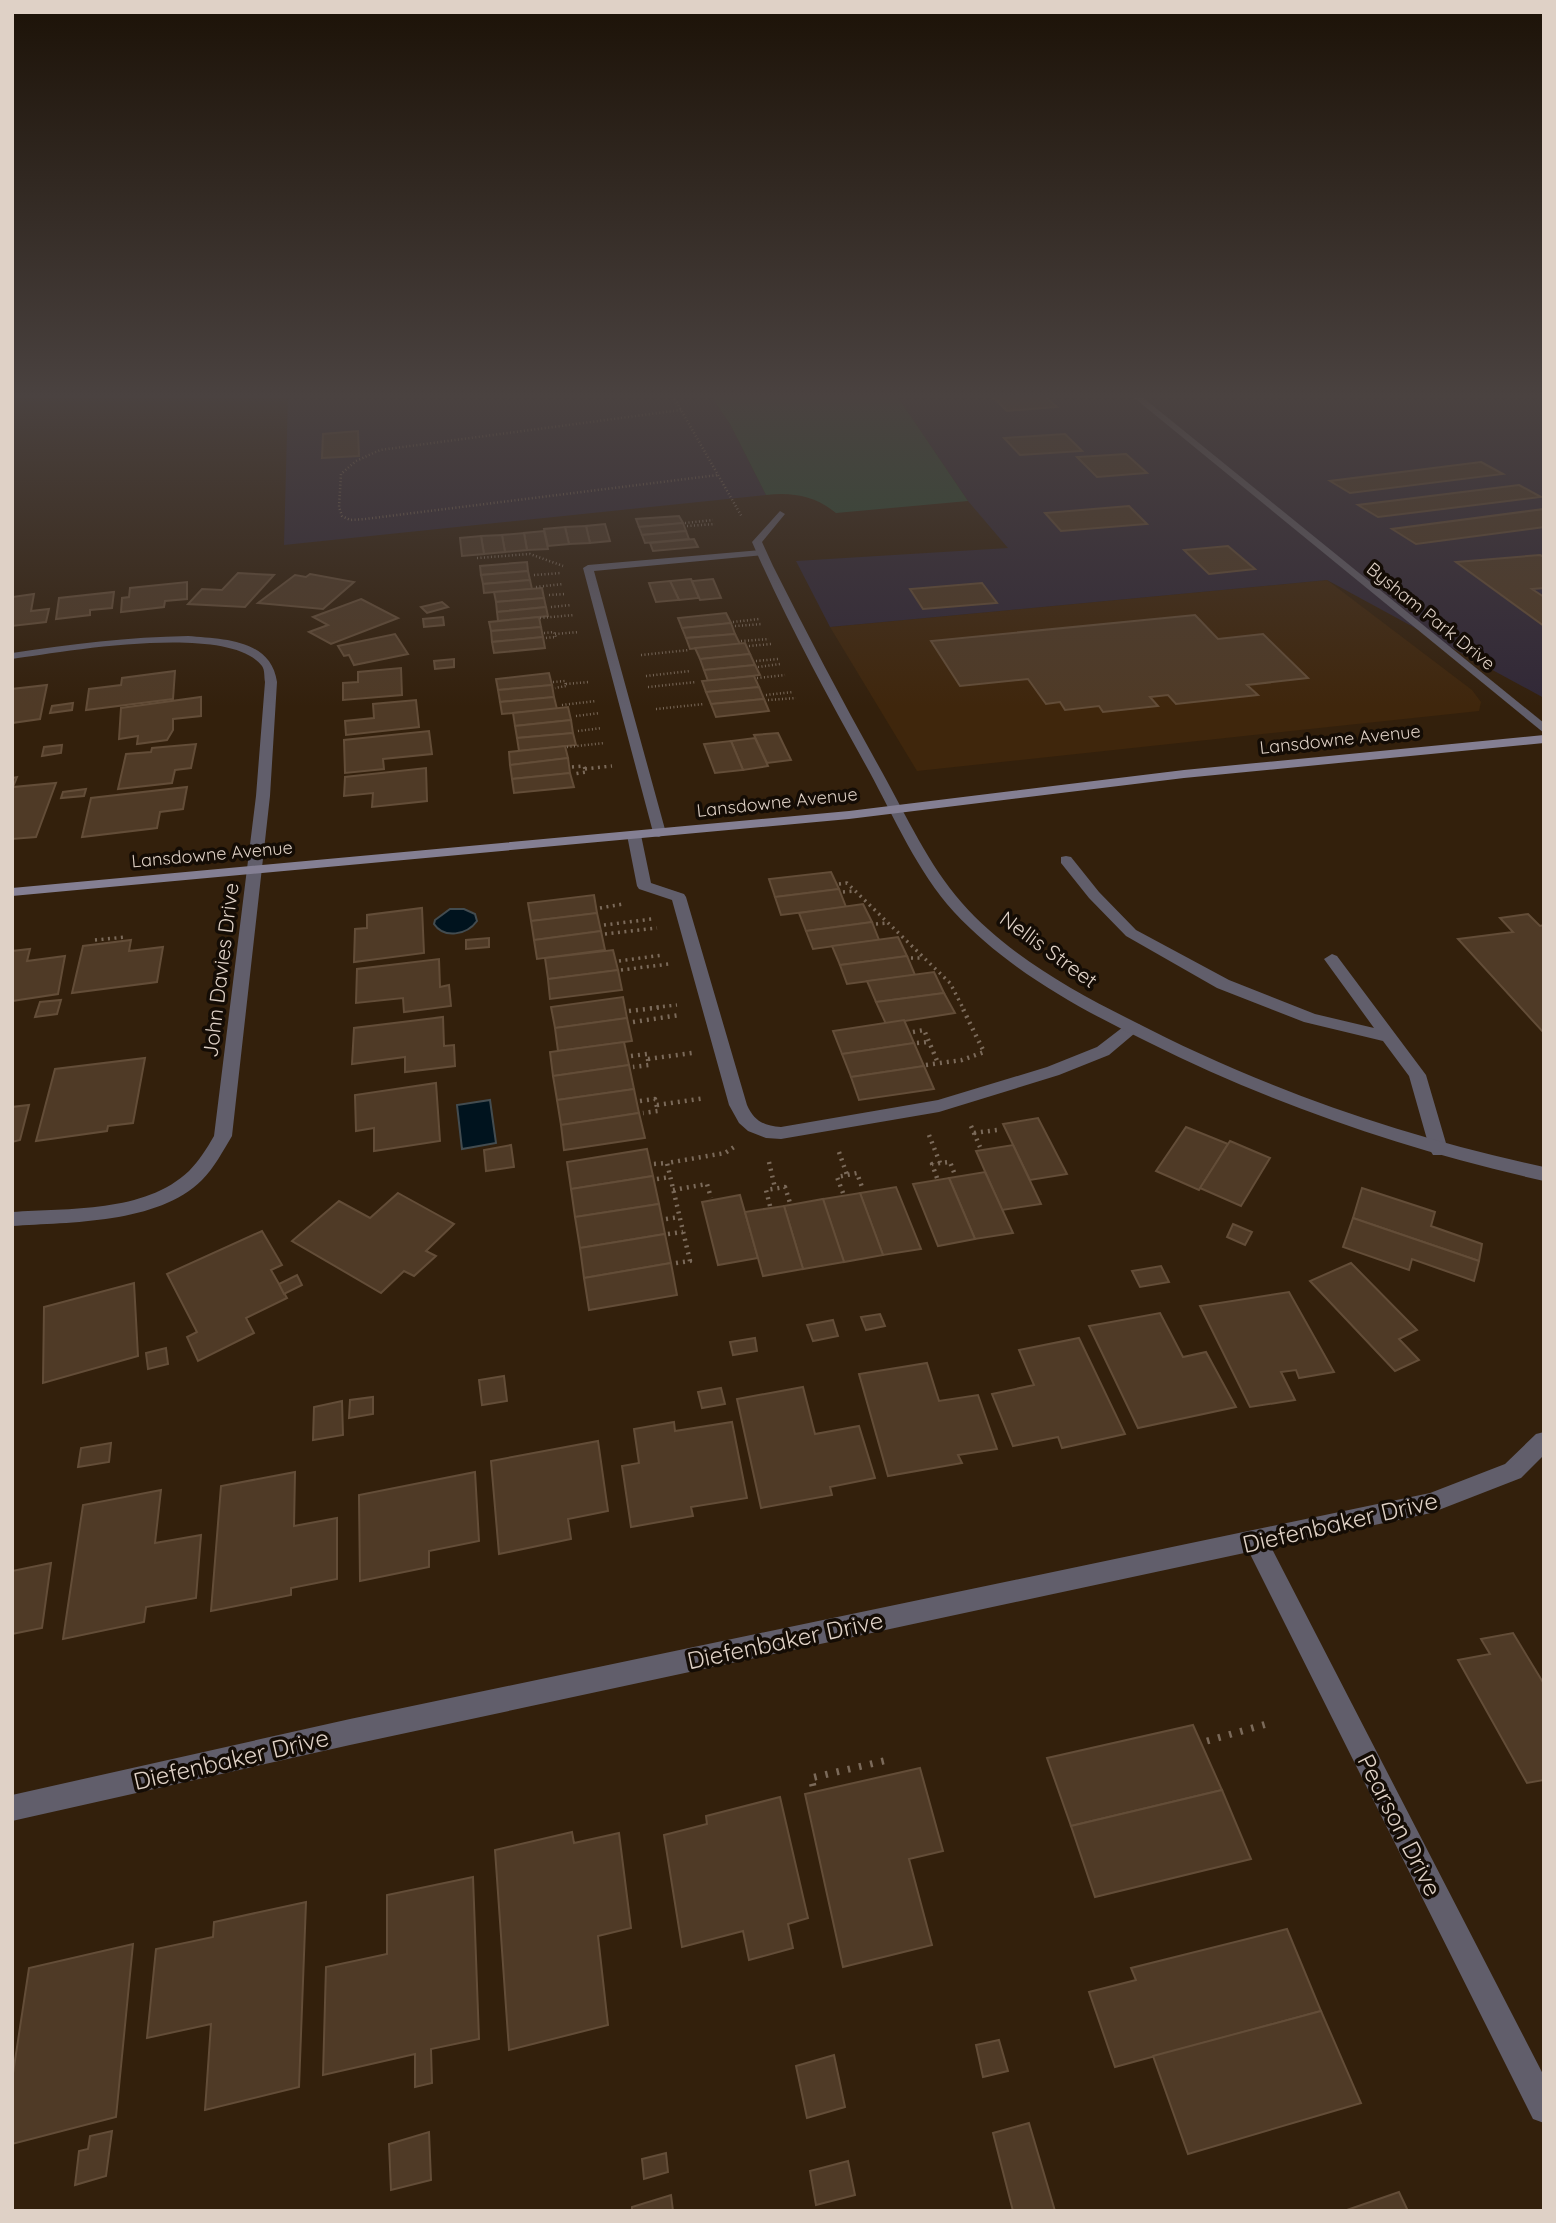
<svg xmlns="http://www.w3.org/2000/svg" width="1556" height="2223" font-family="Quicksand,sans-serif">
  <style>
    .built { fill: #3f260c }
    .industrial { fill: #312837 }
    .green { fill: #2b4b33 }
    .water { fill: #00131e; stroke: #434c50; stroke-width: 2 }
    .building { fill: #4f3a26; stroke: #634d38; stroke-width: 2 }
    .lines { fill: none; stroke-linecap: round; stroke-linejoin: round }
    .path-far3 { stroke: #7b6a5a; stroke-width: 2.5; stroke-dasharray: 1 2.5; stroke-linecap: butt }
    .path-far2 { stroke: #7b6a5a; stroke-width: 3.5; stroke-dasharray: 2 4.5; stroke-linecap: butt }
    .path-far1 { stroke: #7b6a5a; stroke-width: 4.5; stroke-dasharray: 2 5; stroke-linecap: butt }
    .path { stroke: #7b6a5a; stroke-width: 7; stroke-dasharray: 2.5 9; stroke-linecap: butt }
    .service { fill: #615e6b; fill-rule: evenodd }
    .minor { fill: #615e6b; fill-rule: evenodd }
    .secondary { fill: #847f93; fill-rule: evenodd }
    .labels { text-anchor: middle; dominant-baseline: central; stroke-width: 7; stroke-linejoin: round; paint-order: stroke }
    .far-street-label { font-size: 18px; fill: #dfd1c6; stroke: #140c05 }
    .street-label { font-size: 21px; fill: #dfd1c6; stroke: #140c05 }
    .near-street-label { font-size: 24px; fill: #dfd1c6; stroke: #140c05 }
  </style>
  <rect width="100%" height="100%" fill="#33200c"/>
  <polygon class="built" points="1327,580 1472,690 1481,702 1479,711 917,771 830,627"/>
  <g class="industrial">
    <polygon points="288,396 711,396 730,424 766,495 284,545"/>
    <polygon points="897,396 1544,396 1544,698 1327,580 830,627 796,561 1008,548 968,501"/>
  </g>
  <path class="green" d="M711,396h186l71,105 -132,12c-21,-17 -43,-21 -70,-18l-36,-71z"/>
  <g class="water">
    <path d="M450,909h14l11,5 2,7c-10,14 -33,18 -43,3l1,-4z"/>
    <polygon points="490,1100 496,1143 462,1149 457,1105"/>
  </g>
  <g class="building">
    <polygon points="992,396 1045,396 1057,407 1007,411"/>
    <polygon points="358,431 359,456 322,458 323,434"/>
    <polygon points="1065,434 1082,451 1020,455 1004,438"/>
    <polygon points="1126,454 1147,473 1097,477 1077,457"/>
    <polygon points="1481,462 1503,474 1350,493 1330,481"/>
    <polygon points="1519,485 1541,497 1378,517 1358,505"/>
    <polygon points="1129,506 1147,524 1061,531 1045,513"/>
    <polygon points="1544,509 1544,527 1416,544 1392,529"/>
    <polygon points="679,516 683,523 639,527 636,519"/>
    <polygon points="683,523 686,531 642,535 639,527"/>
    <polygon points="605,524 610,541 590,543 586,526"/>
    <polygon points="586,526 590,543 569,544 565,527"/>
    <polygon points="565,527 569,544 548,546 544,529"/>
    <polygon points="544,531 548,549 527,550 524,533"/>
    <polygon points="686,531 689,539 645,543 642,535"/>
    <polygon points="524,533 527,550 505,552 502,535"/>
    <polygon points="502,535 505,552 484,554 481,536"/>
    <polygon points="481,536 484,554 462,556 460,538"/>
    <polygon points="694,539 698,547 653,551 650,543"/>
    <polygon points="1228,546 1255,569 1209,574 1184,550"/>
    <polygon points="1540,555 1544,557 1544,588 1532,589 1544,597 1544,626 1456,562"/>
    <polygon points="527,562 528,571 481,575 480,566"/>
    <polygon points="528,571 530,580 483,584 481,575"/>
    <polygon points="238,573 274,575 245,607 188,604 202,589 222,590"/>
    <polygon points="310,574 354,582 323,609 258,603 295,575 306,577"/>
    <polygon points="691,579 699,598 679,600 670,581"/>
    <polygon points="713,579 721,598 700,600 692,581"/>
    <polygon points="530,580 532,589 484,593 483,584"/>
    <polygon points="670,581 679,600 656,602 649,583"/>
    <polygon points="187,582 187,599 165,601 164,607 121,612 122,598 129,597 130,588"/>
    <polygon points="982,583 997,603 923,609 910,589"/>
    <polygon points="542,588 544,598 496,602 494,592"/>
    <polygon points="114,592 112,608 90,610 90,615 56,619 59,598"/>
    <polygon points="34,594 31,611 49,609 46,622 12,626 12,597"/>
    <polygon points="544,598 546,607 497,612 496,602"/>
    <polygon points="361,599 398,618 331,644 309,632 328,625 313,617"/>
    <polygon points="442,602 448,607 427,613 421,607"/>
    <polygon points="546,607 548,616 498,621 497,612"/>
    <polygon points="726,613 731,623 682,628 678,618"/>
    <polygon points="1195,615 1218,639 1263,634 1308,678 1247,685 1258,695 1176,704 1168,695 1150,697 1158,706 1103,712 1099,706 1065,710 1060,702 1046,704 1028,679 960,686 931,641"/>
    <polygon points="443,617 444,625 424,627 423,619"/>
    <polygon points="539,617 541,627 491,631 489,622"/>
    <polygon points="731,623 735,634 686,638 682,628"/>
    <polygon points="541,627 543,637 492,642 491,631"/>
    <polygon points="395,634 408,654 354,665 349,655 344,656 338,646"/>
    <polygon points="735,634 740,644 690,649 686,638"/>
    <polygon points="543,637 545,648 494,653 492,642"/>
    <polygon points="745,643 750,654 700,659 695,648"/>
    <polygon points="750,654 755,665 704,670 700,659"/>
    <polygon points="454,659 454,667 435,669 434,661"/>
    <polygon points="755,665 760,675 708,681 704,670"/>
    <polygon points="401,668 402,695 343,700 343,683 358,682 358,672"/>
    <polygon points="175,671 173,699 86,710 89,689 121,685 122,678"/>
    <polygon points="549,673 552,685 498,690 496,679"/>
    <polygon points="754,676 759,687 706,692 702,681"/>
    <polygon points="47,685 40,719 12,723 12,689"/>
    <polygon points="552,685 554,697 500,702 498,690"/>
    <polygon points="759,687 764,699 711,704 706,692"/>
    <polygon points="201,697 201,716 173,719 173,730 167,740 137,744 138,736 119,739 121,708"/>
    <polygon points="554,697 557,709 502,714 500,702"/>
    <polygon points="764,699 769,711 716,717 711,704"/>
    <polygon points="416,700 419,727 346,735 345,721 374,718 373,704"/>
    <polygon points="73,703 72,710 50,713 52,706"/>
    <polygon points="568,707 571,720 515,726 513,713"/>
    <polygon points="571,720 573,733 517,738 515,726"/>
    <polygon points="429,731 432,754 383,759 384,769 345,773 344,740"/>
    <polygon points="573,733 576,745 519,751 517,738"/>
    <polygon points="778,733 791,760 767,763 754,735"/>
    <polygon points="755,738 768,766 743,770 731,741"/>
    <polygon points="731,741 743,770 715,773 704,744"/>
    <polygon points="196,744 191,768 175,770 172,783 118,789 126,754 151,752 152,748"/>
    <polygon points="62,745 61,753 42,756 44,747"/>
    <polygon points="565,746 568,758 510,765 509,752"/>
    <polygon points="568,758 570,773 512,779 510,765"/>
    <polygon points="426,768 427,801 372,807 373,793 344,796 345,777"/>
    <polygon points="570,773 574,787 514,793 512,779"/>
    <polygon points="17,777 13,787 56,783 36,837 12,839 12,778"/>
    <polygon points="187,787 183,809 160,812 157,828 82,837 91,798"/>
    <polygon points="86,789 84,796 61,798 63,792"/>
    <polygon points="831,872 839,889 775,897 769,879"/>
    <polygon points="839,889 846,907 781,915 775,897"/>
    <polygon points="594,895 597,913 531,921 528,903"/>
    <polygon points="863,904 872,922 806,931 799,913"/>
    <polygon points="422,908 424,953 354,962 355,929 367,928 367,915"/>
    <polygon points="597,913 601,931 534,940 531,921"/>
    <polygon points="1528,914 1540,926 1544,925 1544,1033 1458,939 1513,932 1500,918"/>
    <polygon points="872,922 879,940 813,949 806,931"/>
    <polygon points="601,931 605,950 537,959 534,940"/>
    <polygon points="898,937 907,956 840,965 832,946"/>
    <polygon points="489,938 489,947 466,949 466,940"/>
    <polygon points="131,940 129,951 163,947 157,982 72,993 83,946"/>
    <polygon points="30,949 27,961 65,956 58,994 12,1001 12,951"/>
    <polygon points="613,950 618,970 548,979 545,958"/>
    <polygon points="907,956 915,975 847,984 840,965"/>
    <polygon points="439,959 440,987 449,985 451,1006 404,1012 403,998 356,1003 357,969"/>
    <polygon points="618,970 622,990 550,999 548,979"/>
    <polygon points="934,972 944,993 876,1002 867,981"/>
    <polygon points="944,993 955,1013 886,1024 876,1002"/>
    <polygon points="623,997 627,1018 555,1028 551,1007"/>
    <polygon points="61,1000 57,1014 35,1017 40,1002"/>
    <polygon points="443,1017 444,1046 454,1045 455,1066 405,1072 405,1057 352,1064 354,1028"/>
    <polygon points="627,1018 632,1041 558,1051 555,1028"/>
    <polygon points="904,1020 914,1043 842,1054 833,1031"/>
    <polygon points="624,1042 629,1065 553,1076 550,1052"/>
    <polygon points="914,1043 924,1066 851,1077 842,1054"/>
    <polygon points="145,1058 133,1123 108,1126 107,1131 36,1141 55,1069"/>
    <polygon points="629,1065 634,1089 557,1100 553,1076"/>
    <polygon points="924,1066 934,1089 859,1100 851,1077"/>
    <polygon points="436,1083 440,1141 374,1151 374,1128 356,1131 355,1095"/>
    <polygon points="634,1089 639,1113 561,1125 557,1100"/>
    <polygon points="29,1105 20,1140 12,1142 12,1107"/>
    <polygon points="639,1113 645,1138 564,1150 561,1125"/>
    <polygon points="1038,1118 1067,1174 1030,1180 1003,1124"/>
    <polygon points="1186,1127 1228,1144 1199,1190 1156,1171"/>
    <polygon points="1230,1141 1270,1158 1241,1206 1200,1188"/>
    <polygon points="511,1145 514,1167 486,1171 484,1150"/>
    <polygon points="1013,1145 1041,1204 1002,1210 976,1151"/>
    <polygon points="647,1149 653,1176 571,1189 567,1162"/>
    <polygon points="985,1172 1013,1233 975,1239 949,1178"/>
    <polygon points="653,1176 659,1204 575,1217 571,1189"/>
    <polygon points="949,1178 975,1239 938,1246 913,1184"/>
    <polygon points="896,1187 921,1249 883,1255 860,1193"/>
    <polygon points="1362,1188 1435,1212 1431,1226 1482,1244 1479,1261 1353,1218"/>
    <polygon points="398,1193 454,1224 426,1251 436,1256 414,1276 404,1271 381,1293 292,1241 339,1201 370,1218"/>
    <polygon points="860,1193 883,1255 844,1262 823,1199"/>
    <polygon points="740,1195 758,1258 718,1265 702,1202"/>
    <polygon points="823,1199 844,1262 803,1269 784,1206"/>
    <polygon points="659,1204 665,1234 580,1248 575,1217"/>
    <polygon points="784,1206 803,1269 763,1276 745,1212"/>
    <polygon points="1353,1218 1479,1261 1474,1281 1412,1259 1409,1270 1343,1247"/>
    <polygon points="1233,1224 1252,1232 1245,1245 1227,1237"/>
    <polygon points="262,1231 282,1265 271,1270 287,1298 246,1318 254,1333 198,1361 187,1337 197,1332 167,1274"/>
    <polygon points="665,1234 671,1263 584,1278 580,1248"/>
    <polygon points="671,1263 677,1295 589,1310 584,1278"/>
    <polygon points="1351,1263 1417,1330 1399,1339 1419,1360 1395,1371 1310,1281"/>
    <polygon points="1161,1266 1169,1282 1140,1287 1132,1271"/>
    <polygon points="297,1275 302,1285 284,1294 279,1284"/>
    <polygon points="134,1283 138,1356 43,1383 44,1307"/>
    <polygon points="1289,1292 1334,1372 1299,1378 1296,1370 1281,1372 1295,1400 1250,1407 1200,1306"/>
    <polygon points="1160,1313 1183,1357 1206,1352 1236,1407 1138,1428 1089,1326"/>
    <polygon points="880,1314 885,1326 866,1330 861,1317"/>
    <polygon points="833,1320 838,1336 813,1341 807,1325"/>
    <polygon points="755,1338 757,1351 733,1355 730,1342"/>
    <polygon points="1079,1338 1125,1434 1062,1448 1058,1437 1013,1446 992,1394 1034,1385 1019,1350"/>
    <polygon points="166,1348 168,1364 148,1369 146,1353"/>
    <polygon points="927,1363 939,1401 978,1395 997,1449 958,1455 962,1463 888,1476 859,1374"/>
    <polygon points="504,1376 507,1401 482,1405 479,1380"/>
    <polygon points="803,1387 815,1434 859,1426 875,1478 830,1487 832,1495 761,1508 737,1399"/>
    <polygon points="721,1388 725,1404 702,1408 698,1392"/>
    <polygon points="373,1397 373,1414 349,1418 350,1400"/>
    <polygon points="342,1401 343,1435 313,1440 314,1407"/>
    <polygon points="674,1422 675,1431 732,1422 747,1498 691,1507 693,1516 631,1527 622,1466 639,1463 634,1429"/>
    <polygon points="598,1441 608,1511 568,1519 571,1539 499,1554 491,1461"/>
    <polygon points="111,1443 109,1462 78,1467 81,1448"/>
    <polygon points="295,1472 294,1526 337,1518 337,1579 291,1588 291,1595 211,1611 221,1486"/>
    <polygon points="475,1472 479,1541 429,1551 429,1567 360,1581 359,1495"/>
    <polygon points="161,1490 155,1543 201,1535 196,1598 146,1607 144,1622 63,1639 83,1505"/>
    <polygon points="51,1563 42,1628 12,1634 12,1571"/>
    <polygon points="1513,1633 1544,1684 1544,1780 1527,1783 1458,1660 1490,1654 1481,1639"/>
    <polygon points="1193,1725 1222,1790 1071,1826 1047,1758"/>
    <polygon points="920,1768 943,1851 909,1859 932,1945 843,1967 805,1794"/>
    <polygon points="1222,1790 1251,1859 1095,1897 1071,1826"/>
    <polygon points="780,1797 808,1918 788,1924 793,1948 749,1960 743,1931 682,1947 664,1835 707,1824 706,1816"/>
    <polygon points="572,1832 574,1843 619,1833 631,1928 598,1936 608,2025 509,2050 495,1850"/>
    <polygon points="473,1877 479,2039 431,2049 432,2083 415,2087 415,2054 323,2075 326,1967 387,1954 387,1895"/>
    <polygon points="306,1902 299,2087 205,2110 211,2024 147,2038 156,1949 213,1937 214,1922"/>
    <polygon points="1287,1929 1321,2011 1115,2067 1089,1992 1136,1980 1131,1968"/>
    <polygon points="133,1944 116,2117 12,2144 12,2080 29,1968"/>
    <polygon points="1321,2011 1361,2103 1188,2154 1153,2056"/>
    <polygon points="999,2040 1008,2071 983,2077 976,2045"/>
    <polygon points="834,2055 845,2107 807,2118 796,2066"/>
    <polygon points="1029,2123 1055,2211 1013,2211 993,2133"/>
    <polygon points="112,2131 106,2176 75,2185 79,2151 88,2149 90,2136"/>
    <polygon points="429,2132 431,2180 391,2190 389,2144"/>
    <polygon points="666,2153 668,2172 644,2179 642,2159"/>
    <polygon points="848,2161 855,2195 816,2205 810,2171"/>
    <polygon points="1399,2192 1408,2211 1344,2211"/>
    <polygon points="671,2195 673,2211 632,2211 632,2207"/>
  </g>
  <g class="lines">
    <g class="path-far3">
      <polyline points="673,396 742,517"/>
      <polyline points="681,410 380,450 356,461 341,474 339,507 342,516 350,520 365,519 718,475"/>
      <polyline points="685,523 713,520"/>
      <polyline points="687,526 715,524"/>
      <polyline points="477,558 530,554 563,566"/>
      <polyline points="534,575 561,573"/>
      <polyline points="536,587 563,584"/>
      <polyline points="549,595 566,594"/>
      <polyline points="551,607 571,605"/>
      <polyline points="540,618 574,615"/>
      <polyline points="733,622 759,619"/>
      <polyline points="735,626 762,624"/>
      <polyline points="544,633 554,632 556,637 545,638"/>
      <polyline points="555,634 579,632"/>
      <polyline points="741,641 769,639"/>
      <polyline points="749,646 771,644"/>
      <polyline points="641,655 689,650"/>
      <polyline points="756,661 778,659"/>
      <polyline points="758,667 780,664"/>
      <polyline points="646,676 690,671"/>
      <polyline points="757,678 785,675"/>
      <polyline points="553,682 565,681 566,686 555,688"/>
      <polyline points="566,684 589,682"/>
      <polyline points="648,687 696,682"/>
      <polyline points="766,695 793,692"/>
      <polyline points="768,700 796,698"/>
      <polyline points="562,705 596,701"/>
      <polyline points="656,709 704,704"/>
      <polyline points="576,716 600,713"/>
      <polyline points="578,731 602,728"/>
      <polyline points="567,747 605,743"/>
    </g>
    <g class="path-far2">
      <polyline points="572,767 584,766 586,772 574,774"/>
      <polyline points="585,769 612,766"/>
      <polyline points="839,884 847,883 950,983 963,1008"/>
      <polyline points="843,892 855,891"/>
      <polyline points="600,908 623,904"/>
      <polyline points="876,924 888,923"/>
      <polyline points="604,925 652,919"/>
      <polyline points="605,934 657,928"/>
      <polyline points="95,940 126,937"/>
      <polyline points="911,958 923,958"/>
      <polyline points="619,961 663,955"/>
      <polyline points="621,970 669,964"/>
      <polyline points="650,1008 677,1005"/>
    </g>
    <g class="path-far1">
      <polyline points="629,1011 664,1007"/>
      <polyline points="633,1022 680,1015"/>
      <polyline points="913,1032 924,1030 938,1063"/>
      <polyline points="917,1043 928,1042"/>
      <polyline points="631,1056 647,1054 649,1065 633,1067"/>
      <polyline points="648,1059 692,1053"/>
      <polyline points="926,1065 962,1060 984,1052 962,1007"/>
      <polyline points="640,1101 655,1099 658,1111 643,1113"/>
      <polyline points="657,1105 705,1098"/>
      <polyline points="971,1126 980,1147"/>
      <polyline points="974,1133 997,1130"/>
      <polyline points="929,1135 940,1163"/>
      <polyline points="839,1152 847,1175"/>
      <polyline points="769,1162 775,1188"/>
      <polyline points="654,1164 667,1163"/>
      <polyline points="937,1178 932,1164 950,1162 955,1175"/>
      <polyline points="657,1179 670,1177"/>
      <polyline points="673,1190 707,1184 711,1198"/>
      <polyline points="843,1193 837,1177 857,1173 863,1190"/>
      <polyline points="770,1206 766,1190 785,1187 790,1203"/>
      <polyline points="666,1219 679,1217"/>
      <polyline points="668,1234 683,1232"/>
      <polyline points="676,1263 690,1261 667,1163 725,1153 734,1147"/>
    </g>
    <g class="path">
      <polyline points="1207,1741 1270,1723"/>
      <polyline points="813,1786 811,1778 892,1759"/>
    </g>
    <g class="service">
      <polygon points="761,550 765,551 765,555 594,571 666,833 659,837 654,836 583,568 588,565"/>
      <path d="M634,831l7,4 10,48 33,11 2,3 61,208c7,16 17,21 34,22l157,-27 109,-33 50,-20 30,-23h12l2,4 -32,27 -50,20 -120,37 -158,27 -15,-1 -18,-7 -9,-8 -10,-18 -57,-205 -33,-11 -2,-3 -10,-51z"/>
      <polygon points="1066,856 1071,857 1099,892 1136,930 1229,980 1315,1014 1374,1028 1324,959 1332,954 1337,956 1426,1075 1448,1150 1445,1155 1433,1155 1430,1150 1409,1076 1383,1041 1304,1022 1217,988 1126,936 1089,898 1061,863 1061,857"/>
    </g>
    <g class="minor">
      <polygon points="1132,396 1141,396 1544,723 1544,733"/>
      <path d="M780,511l5,3 -23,28 11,24c35,70 71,138 109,206 25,45 46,92 80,131 45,51 109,87 169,117 131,68 269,116 413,147v14c-138,-31 -270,-76 -396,-139 -70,-34 -141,-73 -194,-130 -37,-41 -59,-93 -85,-141 -39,-70 -77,-140 -110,-213l-7,-16z"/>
      <path d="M188,636c35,3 83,3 89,46l-7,114 -38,340c-9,15 -18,32 -30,44 -44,44 -132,42 -190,46v-14c56,-4 133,1 177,-41 10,-10 18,-23 25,-35l42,-340 9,-114c-1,-5 0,-12 -3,-16 -33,-44 -200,-14 -250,-7v-6c59,-9 117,-16 176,-17z"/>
      <polygon points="1544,1432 1544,1455 1521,1478 1431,1513 1271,1547 1544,2076 1544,2123 1533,2119 1249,1552 350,1745 12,1821 12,1795 350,1719 1430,1493 1505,1464 1536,1434"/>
    </g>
    <polygon class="secondary" points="1544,735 1544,743 1184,778 849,819 12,896 12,888 849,811 1184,770"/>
  </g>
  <linearGradient id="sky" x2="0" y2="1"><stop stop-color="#1c1207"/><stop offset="0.56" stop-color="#4a4240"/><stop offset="1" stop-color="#4a4240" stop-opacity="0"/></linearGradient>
  <rect width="1556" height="707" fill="url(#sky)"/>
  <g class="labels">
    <g class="far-street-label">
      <text transform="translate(1431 616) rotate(39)">Bysham Park Drive</text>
      <text transform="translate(1340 739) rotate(-6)">Lansdowne Avenue</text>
      <text transform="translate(777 802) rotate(-6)">Lansdowne Avenue</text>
      <text transform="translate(212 854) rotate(-5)">Lansdowne Avenue</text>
    </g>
    <g class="street-label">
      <text transform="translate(1049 949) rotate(36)">Nellis Street</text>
      <text transform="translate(220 970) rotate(-83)">John Davies Drive</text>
    </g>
    <g class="near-street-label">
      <text transform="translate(1340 1522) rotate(-13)">Diefenbaker Drive</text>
      <text transform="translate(785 1640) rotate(-12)">Diefenbaker Drive</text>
      <text transform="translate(231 1759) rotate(-13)">Diefenbaker Drive</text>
      <text transform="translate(1400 1825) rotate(63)">Pearson Drive</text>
    </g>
  </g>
  <rect width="1556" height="2223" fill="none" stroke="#dfd1c6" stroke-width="28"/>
</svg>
